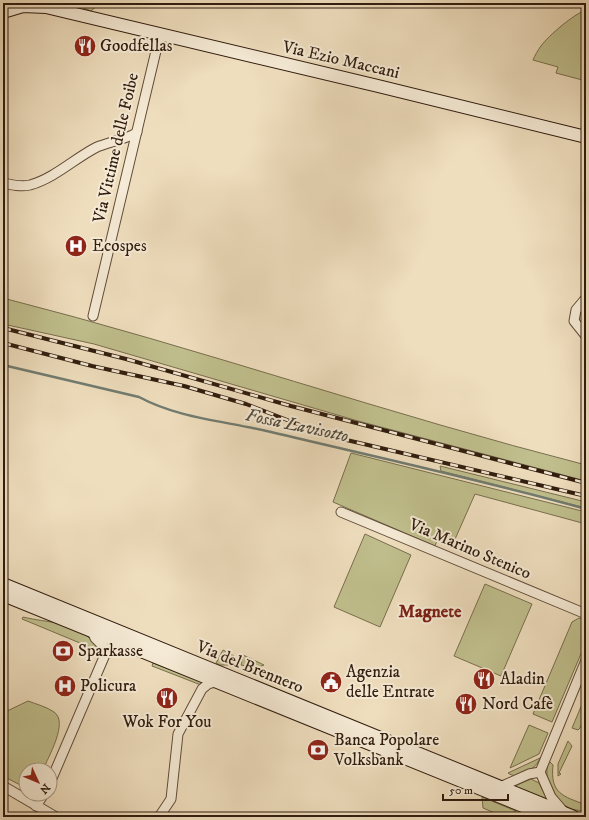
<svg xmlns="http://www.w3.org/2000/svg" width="589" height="820" font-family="'IM FELL DW Pica',serif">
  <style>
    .green { fill: #c0bf8d; stroke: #786e4e }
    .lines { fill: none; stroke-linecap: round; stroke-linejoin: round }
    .stream { stroke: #707c71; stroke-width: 2.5 }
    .street-casing { stroke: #604c3a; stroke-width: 11 }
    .secondary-casing { stroke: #301c0e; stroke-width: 14 }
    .street { stroke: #f5ead5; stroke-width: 9 }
    .secondary { stroke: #f5ead5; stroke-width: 12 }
    .rail-casing { stroke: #301c0e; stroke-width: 4 }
    .rail { stroke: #f5ead5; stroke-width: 2.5; stroke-dasharray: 8; stroke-linecap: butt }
    .labels { text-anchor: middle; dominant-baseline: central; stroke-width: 4; stroke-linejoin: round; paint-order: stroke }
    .poi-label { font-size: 17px; fill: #301c0e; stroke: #f5ead5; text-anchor: start }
    .street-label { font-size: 17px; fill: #301c0e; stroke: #f5ead5 }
    .water-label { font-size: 18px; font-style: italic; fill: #504c40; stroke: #f5ead5 }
    .neighbourhood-label { font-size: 18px; font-weight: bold; fill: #7a1f14; stroke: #f5ead5 }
  </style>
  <rect width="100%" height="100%" fill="#efdebe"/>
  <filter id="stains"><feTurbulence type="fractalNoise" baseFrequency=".005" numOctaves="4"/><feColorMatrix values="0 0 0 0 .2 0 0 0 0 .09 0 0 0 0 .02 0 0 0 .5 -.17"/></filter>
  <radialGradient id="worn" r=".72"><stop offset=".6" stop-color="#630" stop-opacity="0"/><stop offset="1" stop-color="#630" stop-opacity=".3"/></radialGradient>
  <g class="green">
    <polygon points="71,3 100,3 91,11"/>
    <path d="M586,10v71l-30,-8 2,-6 -25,-7c2,-5 5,-10 8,-14 8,-11 33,-32 45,-36z"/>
    <path d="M3,298c196,50 387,117 583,167v16l-228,-60 -264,-77 -91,-20z"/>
    <polygon points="351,453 586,512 586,524 475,494 452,546 445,543 448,536 440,533 435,546 333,502"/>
    <polygon points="440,466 582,501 586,504 586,508 441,471"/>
    <polygon points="365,534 411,555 380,627 334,607"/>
    <polygon points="485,584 532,604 501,676 454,656"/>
    <path d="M23,617c24,6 52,4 69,24 5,5 8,10 7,17l-7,-10 -70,-29z"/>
    <polygon points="579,618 586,621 586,642 552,722 533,714 572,622"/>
    <polygon points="223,650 234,656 232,665 220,665 216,663"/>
    <polygon points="243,655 264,665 256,668 241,665"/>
    <polygon points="153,663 202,682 201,685 152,666"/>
    <polygon points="586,695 586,714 580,728 578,730 572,728"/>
    <path d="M28,701c8,3 19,6 26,11 15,10 -6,45 -11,58h-17v18l-23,-12v-63z"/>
    <polygon points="529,725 548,733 539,754 510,768"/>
    <polygon points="568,741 572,746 559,773 561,774 558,776 558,764"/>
    <path d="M540,758c-3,10 -22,23 -32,15z"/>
    <path d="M549,761l4,4c-3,29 10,31 33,40v5c-25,5 -46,-27 -37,-49z"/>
    <polygon points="531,779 539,783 548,801 512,787"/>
    <polygon points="482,797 516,811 504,817 483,808"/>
  </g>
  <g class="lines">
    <path class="stream" d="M3,365l136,32c41,22 87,24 132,35 105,25 211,48 315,77"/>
    <g class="street-casing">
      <g id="street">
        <path d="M3,183c9,2 18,4 27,2 25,-7 45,-27 67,-38 9,-4 36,-10 40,-15"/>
        <polyline points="586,298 576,310 574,321 586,336"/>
        <polyline points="93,316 160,34"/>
        <polyline points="341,512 586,614"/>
        <polyline points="540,772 586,660"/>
        <polyline points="540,772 551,797 563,811"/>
        <polyline points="50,783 107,650 95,638 92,631"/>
        <polyline points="3,786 56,817"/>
        <polyline points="500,787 529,774 540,772"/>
        <polyline points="36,806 44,794"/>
        <polyline points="159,817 171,799 178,734 202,689 208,684 216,682"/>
      </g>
    </g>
    <g class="secondary-casing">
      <g id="secondary">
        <polyline points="3,12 23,6 46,7 378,86 586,137"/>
        <polyline points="3,584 574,817"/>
        <polyline points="3,595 550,817"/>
      </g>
    </g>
    <use href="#street" class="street"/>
    <use href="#secondary" class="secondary"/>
    <g class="rail-casing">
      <g id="rail">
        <polyline points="3,328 126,359 291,406 586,483"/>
        <polyline points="3,343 92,366 184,386 246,404 318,432 338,438 586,496"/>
      </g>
    </g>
    <use href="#rail" class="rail"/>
  </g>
  <defs>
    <g id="restaurant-disc" transform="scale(1.15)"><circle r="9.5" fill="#8f2418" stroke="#f5ead5"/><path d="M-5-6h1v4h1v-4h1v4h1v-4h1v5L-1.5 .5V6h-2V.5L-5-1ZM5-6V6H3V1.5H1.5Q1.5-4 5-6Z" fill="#fff"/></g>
    <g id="hospital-disc" transform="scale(1.15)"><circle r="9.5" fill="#8f2418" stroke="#f5ead5"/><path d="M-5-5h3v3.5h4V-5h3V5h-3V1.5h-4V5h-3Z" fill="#fff"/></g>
    <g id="bank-disc" transform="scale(1.15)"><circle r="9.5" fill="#8f2418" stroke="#f5ead5"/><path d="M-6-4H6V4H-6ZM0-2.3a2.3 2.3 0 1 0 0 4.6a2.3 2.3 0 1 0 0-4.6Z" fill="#fff"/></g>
    <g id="civic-disc" transform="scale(1.15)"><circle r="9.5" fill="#8f2418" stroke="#f5ead5"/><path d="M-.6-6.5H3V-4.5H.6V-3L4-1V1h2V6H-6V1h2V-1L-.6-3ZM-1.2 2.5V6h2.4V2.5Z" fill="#fff"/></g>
  </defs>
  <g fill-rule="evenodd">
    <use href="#restaurant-disc" x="85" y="46"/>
    <use href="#hospital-disc" x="76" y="246"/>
    <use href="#bank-disc" x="63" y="651"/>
    <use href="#restaurant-disc" x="484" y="679"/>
    <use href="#civic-disc" x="331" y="682"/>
    <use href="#hospital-disc" x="65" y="686"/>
    <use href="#restaurant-disc" x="167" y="698"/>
    <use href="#restaurant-disc" x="466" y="704"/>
    <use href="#bank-disc" x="318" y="750"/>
  </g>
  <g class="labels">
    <g class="poi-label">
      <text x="100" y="46">Goodfellas</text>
      <text x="92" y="246">Ecospes</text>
      <text x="78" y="651">Sparkasse</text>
      <text x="346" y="672">Agenzia<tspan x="346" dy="20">delle Entrate</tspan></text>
      <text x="500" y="679">Aladin</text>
      <text x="80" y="686">Policura</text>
      <text x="482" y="704">Nord Cafè</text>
      <text x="167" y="722" text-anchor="middle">Wok For You</text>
      <text x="334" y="740">Banca Popolare<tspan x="334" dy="20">Volksbank</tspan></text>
    </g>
    <g class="street-label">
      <text transform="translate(341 60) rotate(13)">Via Ezio Maccani</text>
      <text transform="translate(116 148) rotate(-77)">Via Vittime delle Foibe</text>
      <text transform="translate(470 549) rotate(23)">Via Marino Stenico</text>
      <text transform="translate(250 667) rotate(22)">Via del Brennero</text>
    </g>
    <g class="water-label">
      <text transform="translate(297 426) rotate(12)">Fossa Lavisotto</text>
    </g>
    <g class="neighbourhood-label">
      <text x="430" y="612">Magnete</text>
    </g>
  </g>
  <rect width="589" height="820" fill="none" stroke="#efdebe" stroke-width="16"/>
  <rect x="4" y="4" width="581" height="812" fill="none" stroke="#301c0e" stroke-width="2"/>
  <rect x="8" y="8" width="573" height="804" fill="none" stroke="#301c0e"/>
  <g transform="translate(38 782) rotate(134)"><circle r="19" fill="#f5ead5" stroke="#a69885"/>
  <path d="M0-3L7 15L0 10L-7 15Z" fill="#8f2418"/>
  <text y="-6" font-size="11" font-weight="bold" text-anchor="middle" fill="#301c0e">N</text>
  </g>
  <path d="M443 794v6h65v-6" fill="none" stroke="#301c0e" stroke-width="2"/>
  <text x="449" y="794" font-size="12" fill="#301c0e" stroke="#f5ead5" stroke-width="3" paint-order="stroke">50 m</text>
  <rect width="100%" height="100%" filter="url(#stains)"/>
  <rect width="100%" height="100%" fill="url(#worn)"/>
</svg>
